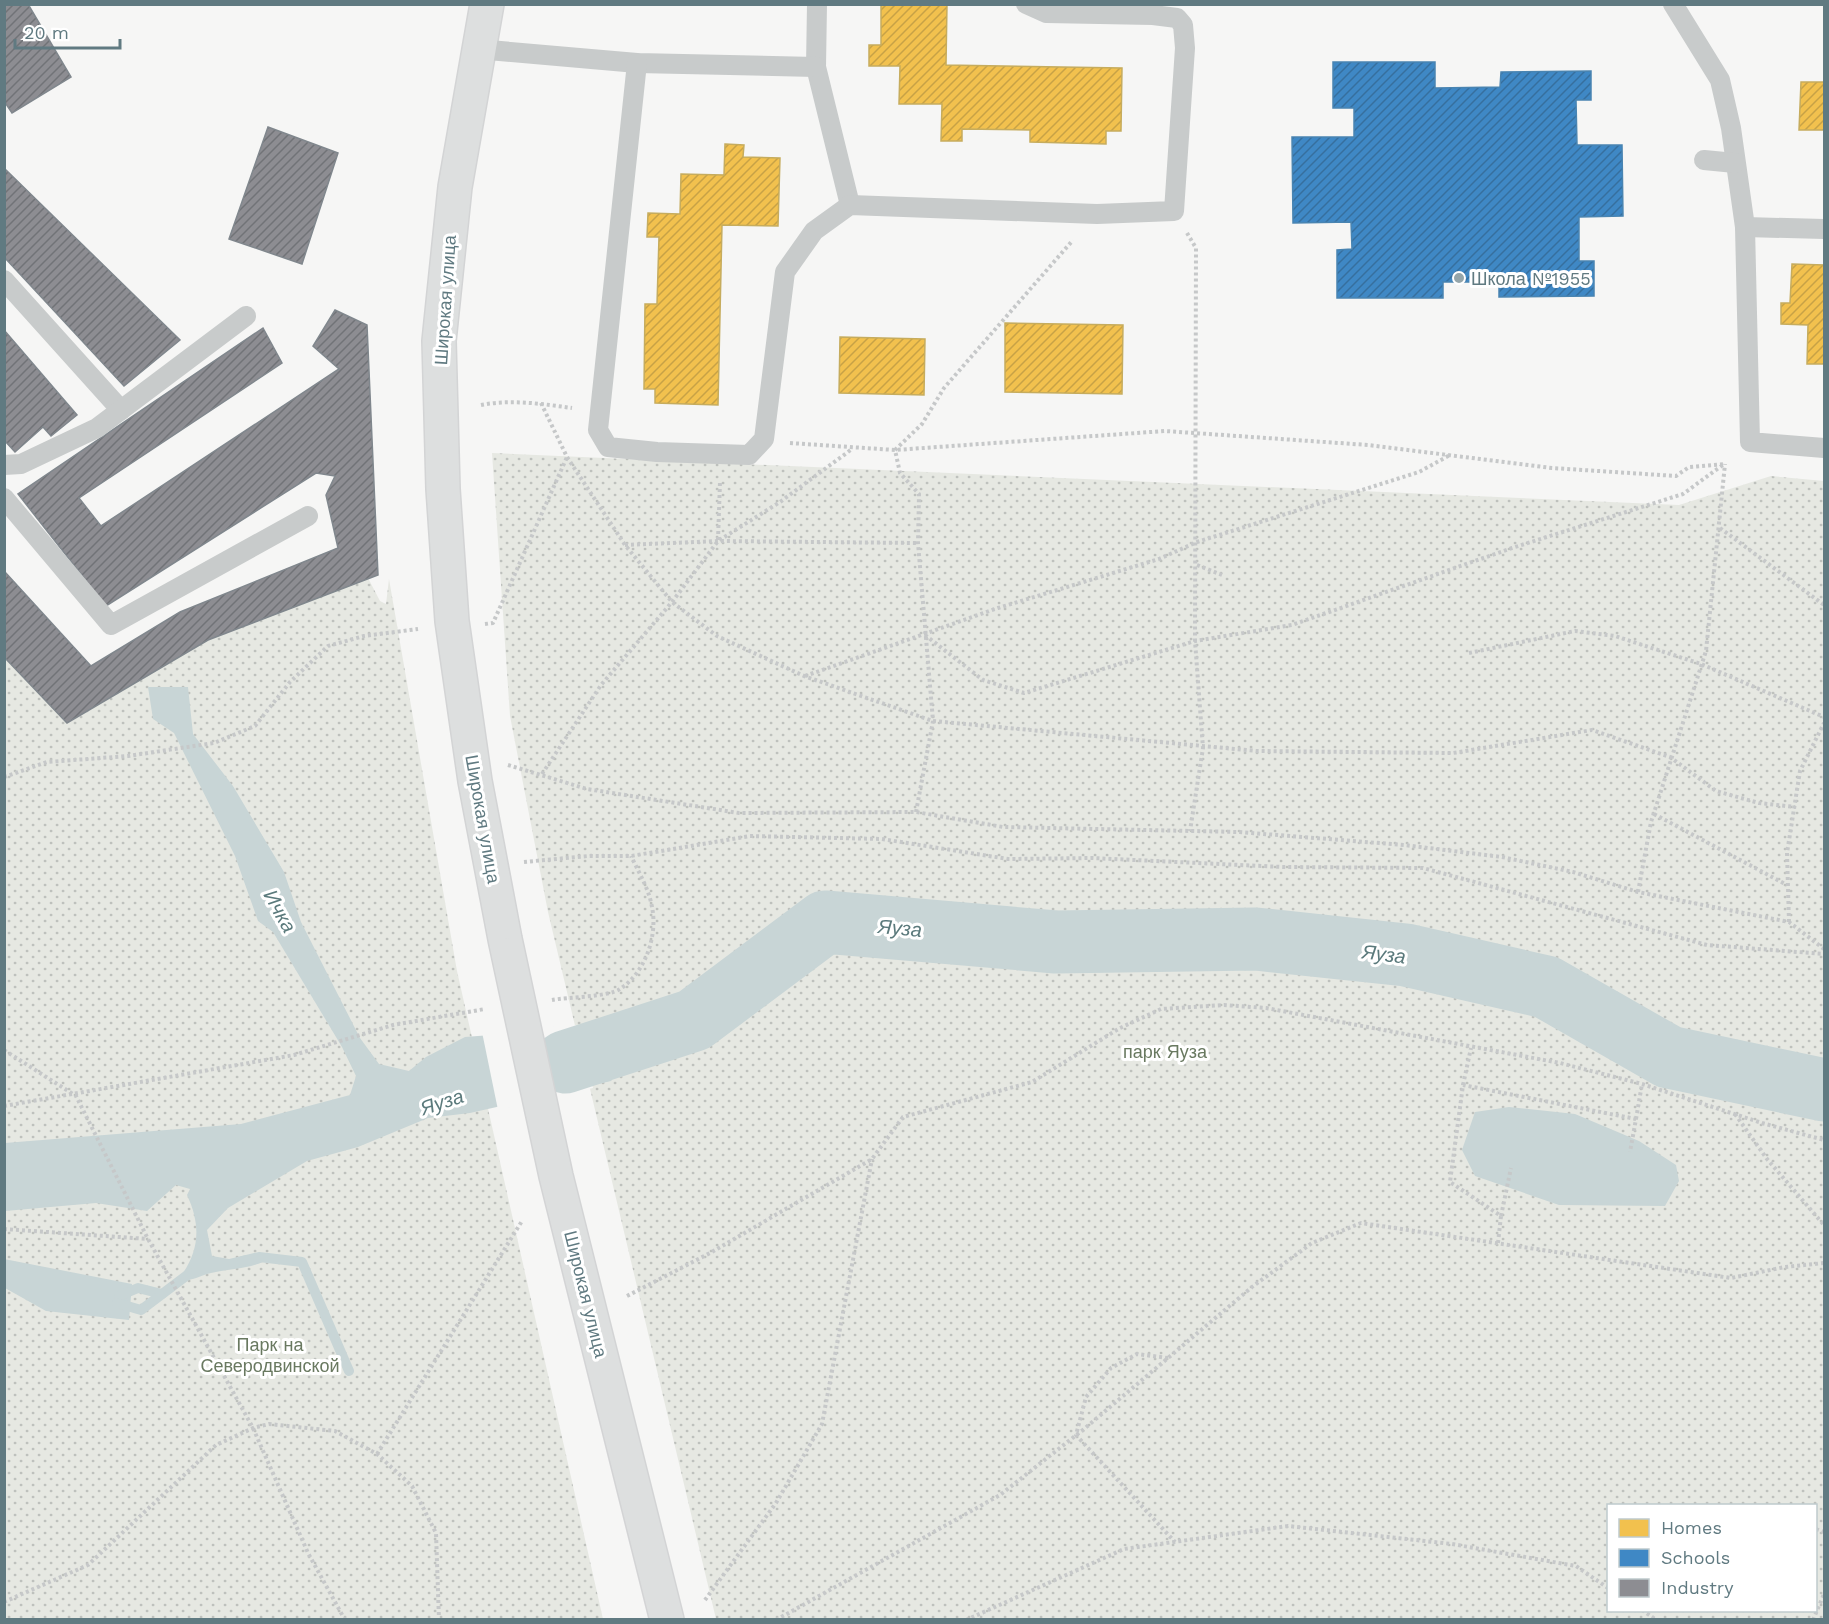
<svg xmlns="http://www.w3.org/2000/svg" width="1829" height="1624" font-family="'Work Sans',sans-serif">
  <style>
    .park { fill: url(#park-dots); fill-rule: evenodd }
    .water { fill: #c8d5d6 }
    .pier { fill: #f6f6f5 }
    .homes { fill: url(#homes-hatch); stroke: #c6ac5d; stroke-width: 1.5 }
    .schools { fill: url(#schools-hatch); stroke: #4984b1; stroke-width: 1.5 }
    .industry { fill: url(#industry-hatch); stroke: #80878d; stroke-width: 1.5 }
    .lines { fill: none; stroke-linecap: round; stroke-linejoin: round }
    .stream { stroke: #c8d5d6; stroke-width: 10 }
    .river { stroke: #c8d5d6; stroke-width: 63 }
    .secondary-casing { stroke: #d3d4d5; stroke-width: 36 }
    .path { stroke: #c6c8c9; stroke-width: 4; stroke-dasharray: 3 3; stroke-linecap: butt }
    .lane { stroke: #c8cbcb; stroke-width: 20 }
    .secondary { stroke: #dddfdf; stroke-width: 33 }
    .poi-dot { fill: #94a5aa; stroke: #fff; stroke-width: 2 }
    .labels { text-anchor: middle; dominant-baseline: central; stroke-width: 6; stroke-linejoin: round; paint-order: stroke }
    .poi-label { font-size: 18px; fill: #607a81; stroke: #fff; text-anchor: start }
    .street-label { font-size: 18px; fill: #607a81; stroke: #fff }
    .park-label { font-size: 18px; fill: #697960; stroke: #fff }
    .water-label { font-size: 20px; font-style: italic; fill: #5b7a7c; stroke: #fff }
  </style>
  <defs>
    <pattern id="park-dots" width="8" height="8" patternUnits="userSpaceOnUse" patternTransform="scale(1.5)"><rect width="8" height="8" fill="#e6e8e2"/><path d="M2 2h.1M6 6h.1" fill="none" stroke="#bec1bd" stroke-width="1.8" stroke-linecap="round"/></pattern>
    <pattern id="homes-hatch" width="6" height="6" patternUnits="userSpaceOnUse" patternTransform="scale(1.5)"><rect width="6" height="6" fill="#f2c14e"/><path d="M-1 1l2-2M0 6l6-6M5 7l2-2" fill="none" stroke="#c7a246"/></pattern>
    <pattern id="schools-hatch" width="6" height="6" patternUnits="userSpaceOnUse" patternTransform="scale(1.5)"><rect width="6" height="6" fill="#3f88c5"/><path d="M-1 1l2-2M0 6l6-6M5 7l2-2" fill="none" stroke="#366f9e"/></pattern>
    <pattern id="industry-hatch" width="6" height="6" patternUnits="userSpaceOnUse" patternTransform="scale(1.5)"><rect width="6" height="6" fill="#8d8d92"/><path d="M-1 1l2-2M0 6l6-6M5 7l2-2" fill="none" stroke="#717377"/></pattern>
  </defs>
  <rect width="100%" height="100%" fill="#f6f6f5"/>
  <g class="park">
    <path d="M492,453l1187,52 92,-29 53,5v1138h-1108l-168,-707 -38,-196zM1608,1506h208v104h-208z"/>
    <polygon points="368,578 380,601 386,604 389,579 457,971 603,1619 5,1619 4,657 68,723 208,640"/>
  </g>
  <g class="water">
    <path d="M148,687h40l5,47 40,52 51,86 17,50 59,116 19,26 30,7 17,-14 39,-20 156,-12 29,12 -39,44 -141,32 -42,5 -70,29 -51,14 -79,47 -21,22 5,26 17,3 17,-4 17,7c-17,7 -34,7 -52,11 -13,3 -19,9 -33,7 21,-27 24,-53 9,-85l3,-6 -14,-4 -29,26 -51,-8 -91,8v-68l236,-19 109,-29 6,-19 -14,-29 -69,-115 -15,-11 -23,-65 -61,-123 -21,-14z"/>
    <polygon points="1509,1107 1575,1114 1639,1141 1676,1165 1679,1181 1665,1206 1559,1205 1475,1176 1462,1150 1475,1112"/>
    <polygon points="4,1259 132,1284 129,1320 46,1311 5,1288"/>
  </g>
  <polygon class="pier" points="577,1025 593,1088 498,1110 482,1032"/>
  <g class="homes">
    <polygon points="881,4 947,4 946,65 1122,68 1121,131 1106,131 1106,144 1030,142 1030,130 962,129 962,141 941,141 942,104 899,104 900,66 869,66 869,45 881,45"/>
    <polygon points="1801,82 1824,82 1824,130 1799,130"/>
    <polygon points="725,144 744,145 743,157 780,158 778,226 722,225 718,405 655,403 655,389 644,389 645,304 657,304 659,237 647,237 648,213 680,214 681,174 724,175"/>
    <polygon points="1792,264 1824,265 1824,364 1807,364 1808,325 1781,324 1781,303 1790,303"/>
    <polygon points="1005,323 1123,325 1122,394 1005,392"/>
    <polygon points="840,337 925,339 924,395 839,393"/>
  </g>
  <polygon class="schools" points="1333,62 1435,62 1435,88 1500,87 1501,72 1591,71 1591,100 1576,100 1577,145 1622,145 1623,216 1579,217 1579,261 1594,261 1594,296 1499,297 1499,282 1443,282 1443,298 1337,298 1337,250 1352,249 1351,222 1293,223 1292,137 1354,137 1354,108 1333,108"/>
  <g class="industry">
    <polygon points="4,4 28,4 71,77 12,113 4,101"/>
    <polygon points="268,127 338,153 302,264 229,239"/>
    <polygon points="4,168 180,340 124,386 4,257"/>
    <polygon points="335,310 367,325 378,575 208,640 67,723 4,657 4,571 91,666 180,612 338,548 326,495 335,476 316,473 106,606 18,494 263,328 282,363 79,498 101,526 339,369 313,346"/>
    <polygon points="4,330 77,415 51,436 43,427 15,452 4,440"/>
  </g>
  <g class="lines">
    <g class="stream">
      <polyline points="242,1261 259,1257 302,1262 349,1371"/>
      <polyline points="119,1296 138,1288 162,1294"/>
      <polyline points="117,1303 141,1310 190,1273"/>
    </g>
    <polyline class="river" points="565,1062 694,1020 825,922 1056,942 1256,939 1406,955 1546,987 1669,1057 1824,1090"/>
    <g class="secondary-casing">
      <polyline id="secondary" points="487,4 455,187 439,341 443,489 452,621 475,781 505,939 556,1176 667,1620"/>
    </g>
    <g class="path">
      <polyline points="1187,233 1196,248 1195,641 1203,748 1190,831"/>
      <polyline points="541,403 567,457 625,545 672,602 717,636 804,676 933,721 1257,751 1453,753 1592,730 1670,757 1716,791 1759,803 1795,807"/>
      <path d="M481,405c30,-6 62,-1 91,3"/>
      <polyline points="790,443 895,450 1165,431 1368,445 1552,468 1676,476 1689,467 1725,464"/>
      <polyline points="1720,528 1824,605"/>
      <polyline points="718,540 720,482"/>
      <polyline points="625,545 718,541 918,543"/>
      <polyline points="1197,565 1222,575"/>
      <polyline points="485,624 493,623 567,457"/>
      <polyline points="925,635 983,680 1024,693 1195,641 1292,625 1512,548 1683,494 1724,464"/>
      <polyline points="1469,653 1575,631 1615,636 1701,664 1824,717"/>
      <polyline points="805,676 998,608 1159,559 1197,542 1419,472 1450,455"/>
      <polyline points="508,765 587,789 739,813 916,812 1003,827 1239,832 1404,845 1502,857 1573,872 1638,892 1789,922 1824,949"/>
      <polyline points="542,774 601,685 672,602 718,541 780,502 852,449"/>
      <polyline points="4,777 47,762 128,756 214,743 255,726 290,682 328,646 364,636 418,629"/>
      <polyline points="916,812 933,721 918,543 919,494 900,473 895,450 922,424 944,388 1073,240"/>
      <polyline points="1654,814 1787,885"/>
      <polyline points="524,862 588,856 631,856 750,836 882,839 1008,859 1092,858 1283,867 1423,868 1707,945 1824,954"/>
      <polyline points="1638,892 1651,822 1706,651 1725,464"/>
      <polyline points="1789,922 1787,853 1800,771 1824,723"/>
      <path d="M552,1000c16,-3 56,-3 68,-11 25,-16 38,-53 32,-82 -3,-18 -13,-34 -21,-51"/>
      <polyline points="4,1050 76,1096 148,1239 253,1428 308,1553 345,1620"/>
      <polyline points="1463,1085 1471,1048"/>
      <polyline points="4,1106 294,1055 393,1025 485,1009"/>
      <polyline points="1735,1114 1767,1159 1824,1225"/>
      <polyline points="1636,1119 1642,1084"/>
      <polyline points="1501,1216 1511,1168"/>
      <polyline points="4,1229 148,1239"/>
      <polyline points="1498,1243 1501,1216 1450,1182 1463,1085 1636,1119 1630,1152"/>
      <polyline points="627,1296 710,1253 872,1159 903,1117 1032,1082 1120,1028 1161,1009 1224,1005 1266,1008 1560,1063 1642,1084 1762,1123 1824,1140"/>
      <polyline points="1168,1358 1137,1354 1111,1368 1086,1397 1076,1435 1175,1542"/>
      <polyline points="377,1454 522,1221"/>
      <polyline points="1816,1529 1824,1532"/>
      <polyline points="705,1600 776,1503 822,1424 872,1159"/>
      <polyline points="4,1602 88,1565 216,1445 253,1428 269,1424 335,1431 377,1454 412,1486 436,1533 439,1620"/>
      <polyline points="1642,1610 1656,1620"/>
      <polyline points="776,1620 1000,1495 1084,1429 1252,1287 1312,1243 1361,1223 1731,1278 1785,1267 1824,1263"/>
      <polyline points="966,1620 1124,1549 1288,1526 1452,1544 1576,1566 1608,1588"/>
      <polyline points="1813,1620 1824,1594"/>
    </g>
    <g class="lane">
      <polyline points="817,4 816,67 850,205"/>
      <polyline points="1673,4 1720,80 1731,128 1745,227 1750,442 1824,448"/>
      <polyline points="477,49 637,63 816,67"/>
      <polyline points="637,63 598,430 608,447 657,452 749,455 764,439 785,272 814,231 850,205 1097,214 1174,211 1185,48 1183,25 1177,18 1153,15 1046,13 1026,4"/>
      <polyline points="1704,160 1735,163"/>
      <polyline points="1745,227 1824,229"/>
      <polyline points="4,280 121,410"/>
      <polyline points="4,465 21,464 97,428 246,316"/>
      <polyline points="4,498 111,625 308,516"/>
    </g>
    <use href="#secondary" class="secondary"/>
  </g>
  <circle class="poi-dot" cx="1459" cy="278" r="6"/>
  <g class="labels">
    <g class="poi-label">
      <text x="1471" y="278">Школа №1955</text>
    </g>
    <g class="street-label">
      <text transform="translate(445 300) rotate(-86)">Широкая улица</text>
      <text transform="translate(483 819) rotate(80)">Широкая улица</text>
      <text transform="translate(586 1294) rotate(76)">Широкая улица</text>
    </g>
    <g class="park-label">
      <text x="1165" y="1051">парк Яуза</text>
      <text x="270" y="1344">Парк на<tspan x="270" dy="21">Северодвинской</tspan></text>
    </g>
    <g class="water-label">
      <text transform="translate(280 911) rotate(61)">Ичка</text>
      <text transform="translate(900 928) rotate(5)">Яуза</text>
      <text transform="translate(1384 954) rotate(7)">Яуза</text>
      <text transform="translate(442 1102) rotate(-18)">Яуза</text>
    </g>
  </g>
  <rect width="1829" height="1624" fill="none" stroke="#607a81" stroke-width="12"/>
  <rect x="1607" y="1504" width="210" height="108" fill="#ffffff" stroke="#bfcacd" stroke-width="1.5"/>
  <rect x="1619" y="1519" width="30" height="18" fill="#f2c14e" stroke="#bfcacd" stroke-width="1.5"/>
  <text x="1661" y="1534" font-size="18" fill="#607a81">Homes</text>
  <rect x="1619" y="1549" width="30" height="18" fill="#3f88c5" stroke="#bfcacd" stroke-width="1.5"/>
  <text x="1661" y="1564" font-size="18" fill="#607a81">Schools</text>
  <rect x="1619" y="1579" width="30" height="18" fill="#8d8d92" stroke="#bfcacd" stroke-width="1.5"/>
  <text x="1661" y="1594" font-size="18" fill="#607a81">Industry</text>
  <path d="M15 39v9h105v-9" fill="none" stroke="#607a81" stroke-width="3"/>
  <text x="24" y="39" font-size="18" fill="#607a81" stroke="#ffffff" stroke-width="4.5" paint-order="stroke">20 m</text>
</svg>
